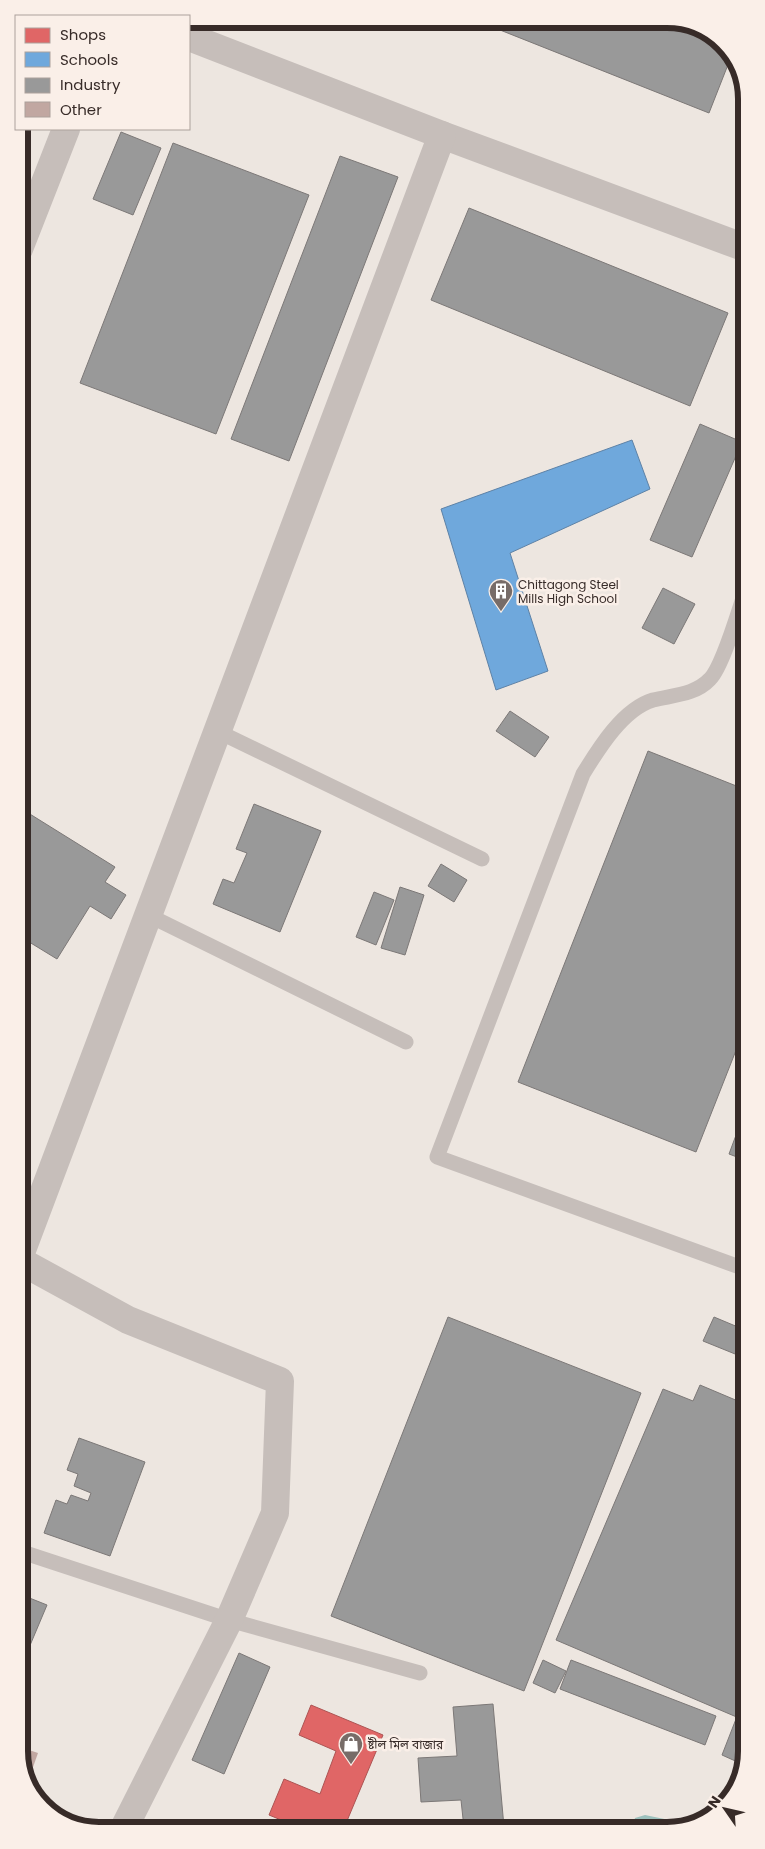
<svg xmlns="http://www.w3.org/2000/svg" width="765" height="1849" font-family="Poppins,'Noto Sans Bengali',sans-serif">
  <style>
    .water { fill: #9cc0bc }
    .shops { fill: #e06666; stroke: #ad5453 }
    .schools { fill: #6fa8dc; stroke: #5e82a6 }
    .industry { fill: #999; stroke: #7c7877 }
    .building { fill: #c1a7a1 }
    .lines { fill: none; stroke-linecap: round; stroke-linejoin: round }
    .service { stroke: #c6beba; stroke-width: 15 }
    .minor { stroke: #c6beba; stroke-width: 28 }
    .labels { text-anchor: middle; dominant-baseline: central; stroke-width: 5; stroke-linejoin: round; paint-order: stroke }
    .poi-label { font-size: 12px; fill: #372b28; stroke: #faefe8; text-anchor: start }
    .rim { fill: none; stroke: #372b28; stroke-width: 6 }
  </style>
  <rect width="100%" height="100%" fill="#ede6e0"/>
  <polygon class="water" points="645,1815 674,1821 685,1826 632,1827 635,1818"/>
  <polygon class="shops" points="311,1705 383,1735 344,1828 303,1829 269,1815 284,1779 320,1794 336,1751 299,1735"/>
  <polygon class="schools" points="632,440 650,489 510,553 548,671 496,690 441,509"/>
  <g class="industry">
    <polygon points="499,19 672,19 715,35 731,57 709,113 495,28"/>
    <polygon points="121,132 161,148 133,215 93,199"/>
    <polygon points="173,143 309,195 216,434 80,383"/>
    <polygon points="340,156 398,177 289,461 231,439"/>
    <polygon points="469,208 728,313 690,406 431,300"/>
    <polygon points="700,424 742,442 692,557 650,540"/>
    <polygon points="663,588 695,604 674,644 642,628"/>
    <polygon points="510,711 549,737 535,757 496,731"/>
    <polygon points="648,751 744,789 744,1030 696,1152 518,1082"/>
    <polygon points="254,804 321,831 280,932 213,904 223,879 234,883 247,853 236,849"/>
    <polygon points="25,811 115,867 105,882 126,895 111,919 90,906 57,959 21,937 21,817"/>
    <polygon points="441,864 467,880 454,902 428,886"/>
    <polygon points="400,887 424,895 405,955 381,948"/>
    <polygon points="374,892 394,900 376,945 356,937"/>
    <polygon points="745,1111 745,1160 729,1154"/>
    <polygon points="448,1317 641,1393 524,1691 331,1616"/>
    <polygon points="714,1317 745,1330 745,1358 703,1341"/>
    <polygon points="700,1385 745,1404 746,1721 556,1640 663,1389 693,1401"/>
    <polygon points="79,1438 145,1462 110,1556 44,1533 56,1500 67,1504 71,1495 88,1501 91,1493 74,1486 78,1474 67,1470"/>
    <polygon points="22,1595 47,1605 23,1662"/>
    <polygon points="239,1653 270,1667 224,1774 192,1760"/>
    <polygon points="543,1660 566,1671 555,1693 533,1683"/>
    <polygon points="571,1660 716,1716 705,1745 560,1689"/>
    <polygon points="493,1704 504,1827 464,1828 461,1800 421,1802 418,1758 457,1756 453,1707"/>
    <polygon points="736,1719 746,1724 746,1751 742,1764 722,1755"/>
  </g>
  <polygon class="building" points="23,1748 38,1753 32,1770 23,1768"/>
  <g class="lines">
    <g class="service">
      <path d="M743,598c-6,18 -21,69 -33,81 -15,16 -37,16 -57,21 -30,9 -54,48 -70,74l-146,383 308,112"/>
      <polyline points="217,731 482,859"/>
      <polyline points="148,915 406,1042"/>
      <polyline points="22,1552 229,1620 420,1673"/>
    </g>
    <g class="minor">
      <polyline points="442,135 743,247"/>
      <polyline points="19,249 66,129"/>
      <polyline points="22,1250 442,135 189,37"/>
      <polyline points="22,1262 128,1320 280,1381 275,1513 229,1620 123,1830"/>
    </g>
  </g>
  <defs>
    <g id="building-pin" transform="scale(1.25)"><path d="M0 17L-7.5 6A9.5 9.5 0 1 1 7.5 6Z" fill="#776c68" stroke="#faefe8"/><path d="M-4-6H4V6H1V3H-1V6H-4ZM-2.5-4.3h1.7v1.8h-1.7ZM.8-4.3h1.7v1.8H.8ZM-2.5-1h1.7V.8h-1.7ZM.8-1h1.7V.8H.8Z" fill="#fff"/></g>
    <g id="shop-pin" transform="scale(1.25)"><path d="M0 17L-7.5 6A9.5 9.5 0 1 1 7.5 6Z" fill="#776c68" stroke="#faefe8"/><path d="M-5-2.5h2.3a2.7 3.5 0 0 1 5.4 0H5L5.5 6h-11ZM-1.5-2.5h3a1.5 2.3 0 0 0-3 0Z" fill="#fff"/></g>
  </defs>
  <g fill-rule="evenodd">
    <use href="#building-pin" x="501" y="591"/>
    <use href="#shop-pin" x="351" y="1744"/>
  </g>
  <g class="labels">
    <g class="poi-label">
      <text x="518" y="584">Chittagong Steel<tspan x="518" dy="14">Mills High School</tspan></text>
      <text x="368" y="1744">ষ্টীল মিল বাজার</text>
    </g>
  </g>
  <path d="M0 0H765V1849H0ZM99 28H667A71 71 0 0 1 738 99V1751A71 71 0 0 1 667 1822H99A71 71 0 0 1 28 1751V99A71 71 0 0 1 99 28Z" fill="#faefe8" fill-rule="evenodd"/>
  <path class="rim" d="M99 28H667A71 71 0 0 1 738 99V1751A71 71 0 0 1 667 1822H99A71 71 0 0 1 28 1751V99A71 71 0 0 1 99 28Z"/>
  <rect x="15" y="15" width="175" height="115" fill="#faefe8" stroke="#aca19b"/>
  <rect x="25" y="28" width="25" height="15" fill="#e06666" stroke="#aca19b"/>
  <text x="60" y="40" font-size="15" fill="#372b28">Shops</text>
  <rect x="25" y="52" width="25" height="15" fill="#6fa8dc" stroke="#aca19b"/>
  <text x="60" y="65" font-size="15" fill="#372b28">Schools</text>
  <rect x="25" y="78" width="25" height="15" fill="#999999" stroke="#aca19b"/>
  <text x="60" y="90" font-size="15" fill="#372b28">Industry</text>
  <rect x="25" y="102" width="25" height="15" fill="#c1a7a1" stroke="#aca19b"/>
  <text x="60" y="115" font-size="15" fill="#372b28">Other</text>
  <g transform="translate(725 1809) rotate(304)" stroke="#faefe8" stroke-width="4" paint-order="stroke">
  <path d="M0-4L9 19L0 12L-9 19Z" fill="#372b28"/>
  <text y="-8" font-size="14" font-weight="bold" text-anchor="middle" fill="#372b28">N</text>
  </g>
</svg>
